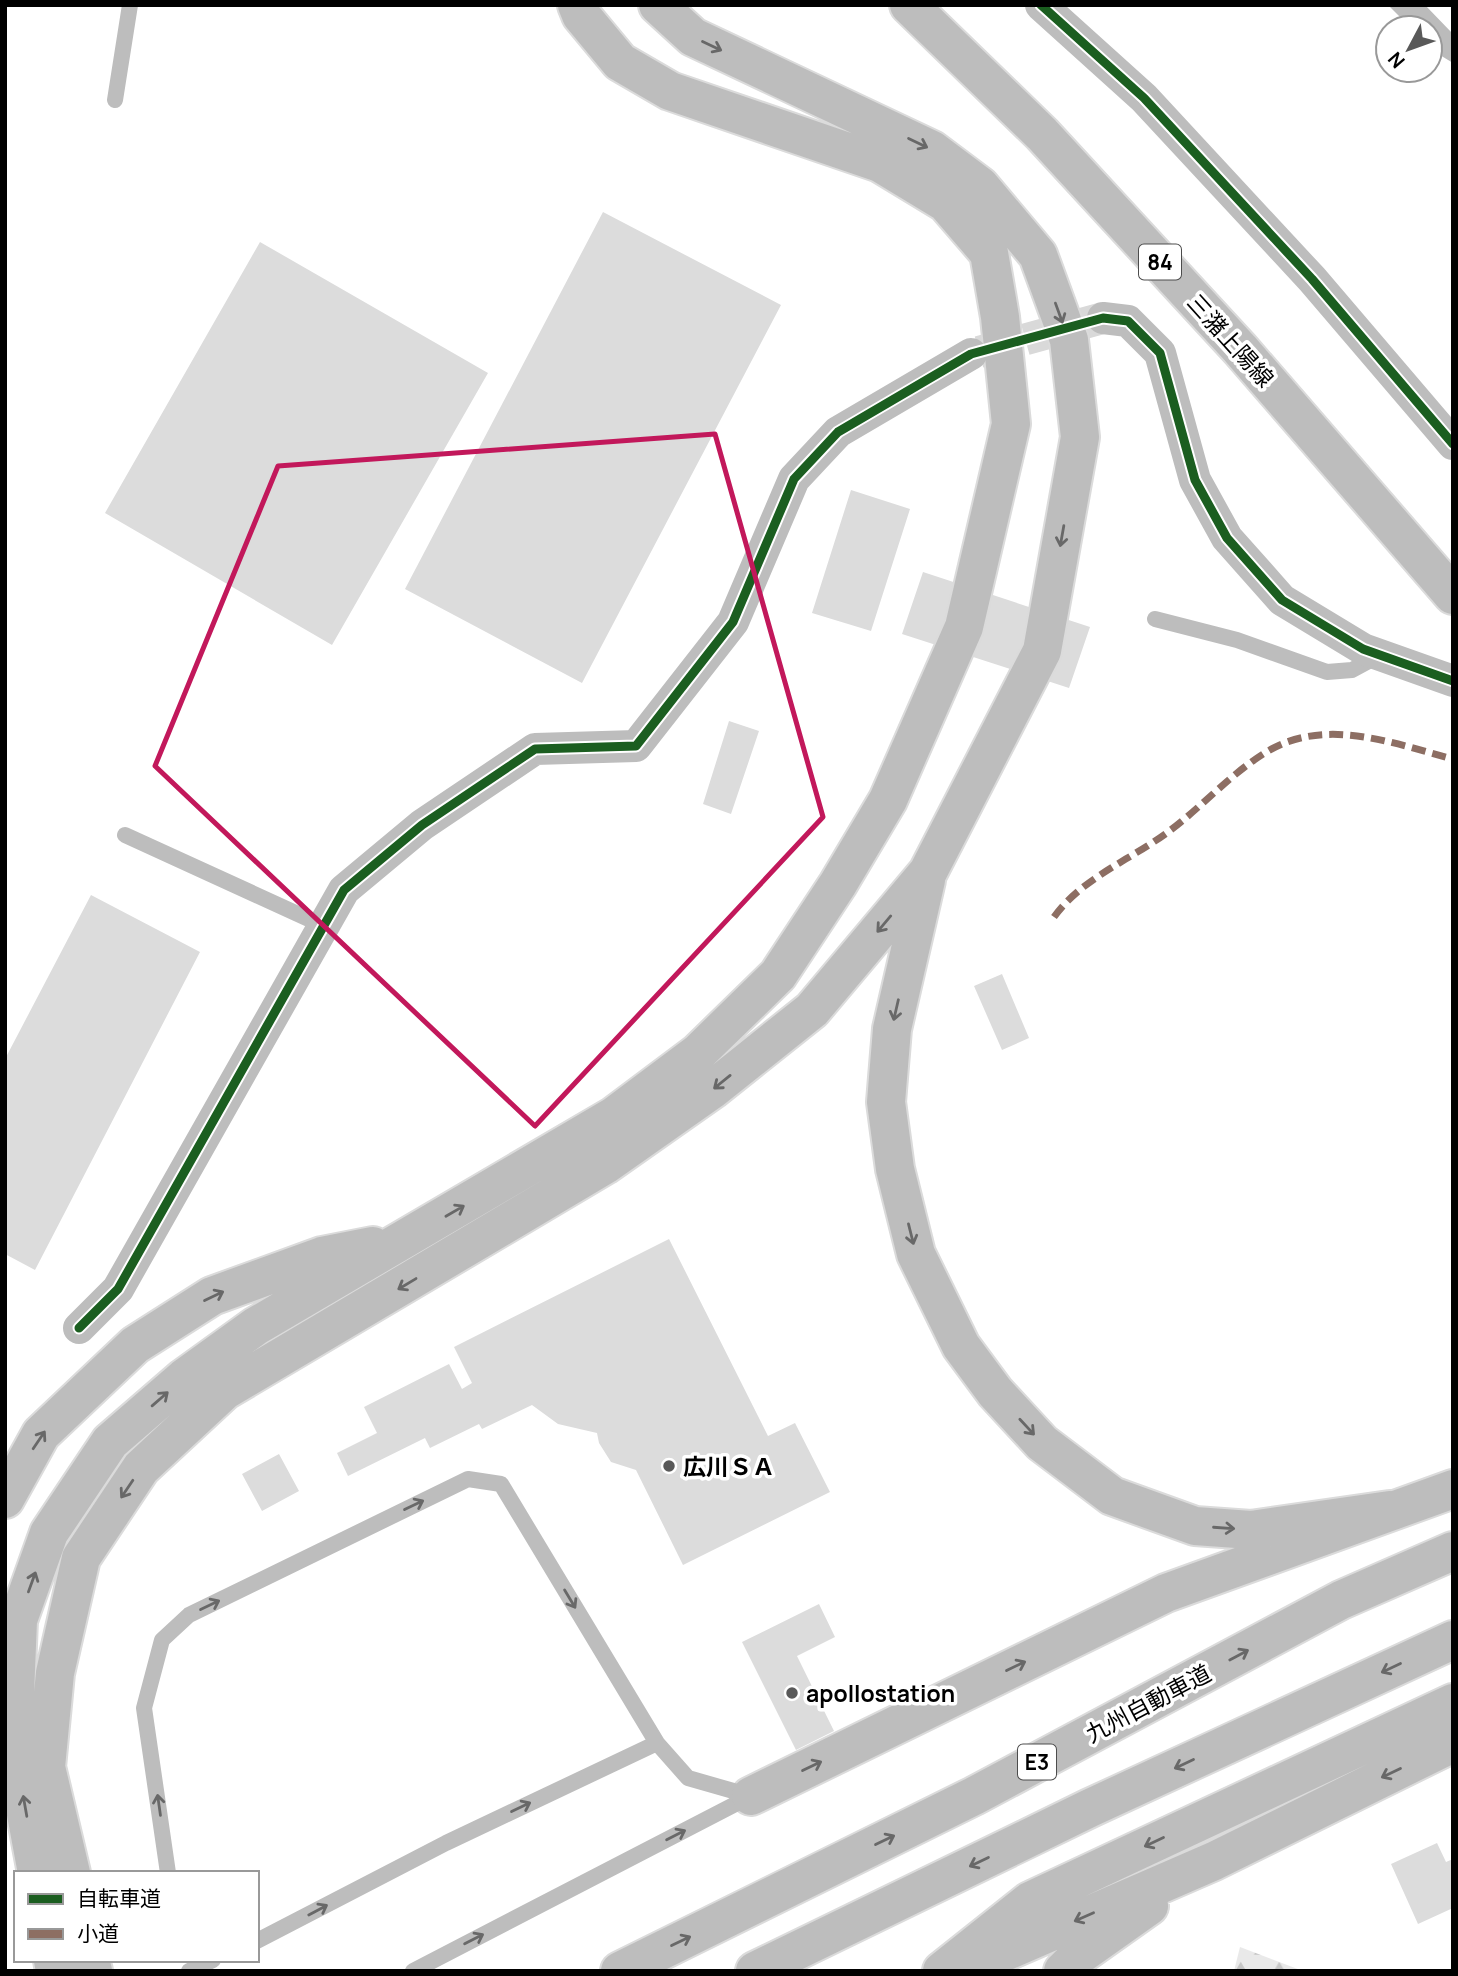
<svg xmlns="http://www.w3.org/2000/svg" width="1458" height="1976" font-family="Manrope,'Noto Sans JP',sans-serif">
<defs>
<pattern id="forest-firs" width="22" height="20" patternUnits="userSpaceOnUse" patternTransform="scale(1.75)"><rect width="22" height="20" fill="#e9e9e9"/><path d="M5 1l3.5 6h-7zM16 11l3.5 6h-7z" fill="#c6c6c6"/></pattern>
</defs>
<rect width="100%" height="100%" fill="#fff"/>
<path fill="url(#forest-firs)" d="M1240,1947L1303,1971H1234Z"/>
<path fill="#bbb" d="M1388,5H1425L1453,34V63L1430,49V28H1411Z"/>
<path fill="#dcdcdc" d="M603,212L781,305L582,683L405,589Z
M260,242L488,373L332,645L105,513Z
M851,490L910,509L871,631L812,613Z
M923,572L1090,627L1069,688L902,634Z
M729,721L759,731L731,814L703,804Z
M91,895L200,952L35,1270L5,1254V1059Z
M1002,974L1029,1038L1002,1050L974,986Z
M669,1239L768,1436L795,1423L830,1492L683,1565L636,1470L611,1462L599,1443L597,1433L558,1424L532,1405L482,1429L479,1424L430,1448L425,1438L348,1476L337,1453L377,1433L364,1407L449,1364L462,1389L472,1383L454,1347Z
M279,1454L299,1491L262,1511L242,1474Z
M819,1604L835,1637L797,1656L834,1731L796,1750L742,1642Z
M1437,1843L1446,1862L1453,1859V1908L1418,1924L1391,1864Z"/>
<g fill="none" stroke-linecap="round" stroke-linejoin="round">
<path stroke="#d9d9d9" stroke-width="32" stroke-dasharray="32 16" stroke-linecap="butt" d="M979,352L1103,318"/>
<g stroke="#dbdbdb" stroke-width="42">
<path id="primary" d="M909,5L1042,134L1240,349L1453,595"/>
</g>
<g stroke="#dbdbdb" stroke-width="42">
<path id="motorway" d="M926,880L892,1029L886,1102L895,1169L916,1254L961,1346L995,1392L1042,1443L1112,1496L1195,1526L1251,1530L1390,1510
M5,1499L41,1434L135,1345L212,1296L322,1256L373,1246
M751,1796L1166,1593L1453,1489
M37,1873L13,1744L18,1620L49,1533L110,1442L184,1378L256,1326L614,1116L698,1053L778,975L838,884L888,800L964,627L1011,424L1000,317L989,253L946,203L880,163L670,91L620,62L581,15L577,5
M71,1873L46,1767L55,1673L81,1558L141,1468L224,1391L605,1165L713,1089L812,1010L928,872L1042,651L1080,437L1069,340L1038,255L980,186L932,150L693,37L658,5
M53,1960L55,1971
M90,1960L93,1971
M963,1970L1214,1861L1453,1743
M620,1971L974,1796L1341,1600L1453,1551
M755,1971L1090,1808L1453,1640
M942,1971L1030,1901L1453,1703
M1063,1971L1077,1957L1149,1906"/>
</g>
<path stroke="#bdbdbd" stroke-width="16" d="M115,100L130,5
M1155,619L1237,640L1327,672L1352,670L1378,656
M125,835L324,926
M168,1873L144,1708L162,1640L189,1615L468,1479L501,1484L657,1743L688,1778L751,1796
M257,1941L446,1843L657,1743
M189,1971L213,1960
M413,1971L751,1796"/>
<path stroke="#bdbdbd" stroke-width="32" d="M1041,5L1144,98L1312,279L1453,444
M1103,318L1128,321L1160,353L1195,480L1227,538L1282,600L1363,649L1453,681
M79,1328L118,1289L344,890L422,825L535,749L636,746L733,622L794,479L838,432L971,354"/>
<use href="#primary" stroke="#bdbdbd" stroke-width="38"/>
<use href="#motorway" stroke="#bdbdbd" stroke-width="38"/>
<path stroke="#8d6e63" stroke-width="7" stroke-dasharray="14 7" stroke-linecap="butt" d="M1054,917C1082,878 1130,860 1168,832C1202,807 1231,773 1268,751C1326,717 1392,743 1453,759"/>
<g stroke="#fff" stroke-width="13">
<path id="cycleway" d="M1041,5L1144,98L1312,279L1453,444
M79,1328L118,1289L344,890L422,825L535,749L636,746L733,622L794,479L838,432L971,354L1103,318L1128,321L1160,353L1195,480L1227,538L1282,600L1363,649L1453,681"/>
</g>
<use href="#cycleway" stroke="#1b5e20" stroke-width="9"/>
</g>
<defs><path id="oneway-shaft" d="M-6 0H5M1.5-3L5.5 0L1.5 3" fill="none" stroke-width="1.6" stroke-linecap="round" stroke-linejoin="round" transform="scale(1.75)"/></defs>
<g stroke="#686868">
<use href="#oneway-shaft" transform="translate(712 46) rotate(25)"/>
<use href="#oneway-shaft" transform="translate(918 143) rotate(26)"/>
<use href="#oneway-shaft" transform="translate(1059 313) rotate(70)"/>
<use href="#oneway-shaft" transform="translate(1062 536) rotate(100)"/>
<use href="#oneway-shaft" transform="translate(884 924) rotate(130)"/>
<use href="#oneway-shaft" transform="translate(896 1010) rotate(103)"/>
<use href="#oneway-shaft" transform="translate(722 1082) rotate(141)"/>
<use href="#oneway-shaft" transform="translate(455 1211) rotate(-30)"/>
<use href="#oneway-shaft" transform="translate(911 1234) rotate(76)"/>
<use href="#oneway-shaft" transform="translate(407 1284) rotate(149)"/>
<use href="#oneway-shaft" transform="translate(214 1296) rotate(-26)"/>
<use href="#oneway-shaft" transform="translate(160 1399) rotate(-41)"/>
<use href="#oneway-shaft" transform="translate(1027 1427) rotate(47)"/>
<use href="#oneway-shaft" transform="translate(39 1440) rotate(-56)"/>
<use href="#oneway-shaft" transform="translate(127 1489) rotate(124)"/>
<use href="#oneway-shaft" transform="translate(414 1505) rotate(-26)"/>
<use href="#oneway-shaft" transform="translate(1224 1528) rotate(4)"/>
<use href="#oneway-shaft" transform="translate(32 1582) rotate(-70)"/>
<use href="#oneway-shaft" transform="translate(570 1599) rotate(59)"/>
<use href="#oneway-shaft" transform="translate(210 1605) rotate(-26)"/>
<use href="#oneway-shaft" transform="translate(1239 1655) rotate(-28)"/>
<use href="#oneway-shaft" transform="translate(1016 1666) rotate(-26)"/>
<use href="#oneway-shaft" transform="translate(1391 1668) rotate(155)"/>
<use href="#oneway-shaft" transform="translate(1184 1764) rotate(155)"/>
<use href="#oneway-shaft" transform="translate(812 1766) rotate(-26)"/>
<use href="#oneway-shaft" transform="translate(1391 1773) rotate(154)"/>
<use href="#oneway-shaft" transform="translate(159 1805) rotate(-98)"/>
<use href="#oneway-shaft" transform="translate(25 1806) rotate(-100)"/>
<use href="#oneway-shaft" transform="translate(521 1807) rotate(-26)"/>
<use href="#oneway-shaft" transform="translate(676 1835) rotate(-27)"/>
<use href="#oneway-shaft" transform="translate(885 1840) rotate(-26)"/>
<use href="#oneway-shaft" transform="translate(1154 1842) rotate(155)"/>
<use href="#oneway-shaft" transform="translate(979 1862) rotate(154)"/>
<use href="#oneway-shaft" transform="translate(318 1910) rotate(-28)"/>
<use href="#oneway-shaft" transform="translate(1084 1917) rotate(156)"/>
<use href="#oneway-shaft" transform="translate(474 1939) rotate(-27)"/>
<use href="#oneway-shaft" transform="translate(681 1941) rotate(-26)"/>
</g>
<path fill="none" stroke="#c2185b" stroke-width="5" stroke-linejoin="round" d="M715,434L823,817L535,1126L155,766L278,466Z"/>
<g fill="#595959" stroke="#fff" stroke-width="2.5">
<circle cx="669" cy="1466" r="7"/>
<circle cx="792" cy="1693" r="7"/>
</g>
<g text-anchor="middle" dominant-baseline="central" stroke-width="7" stroke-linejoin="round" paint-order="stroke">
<g fill="#fff" stroke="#4c4c4c" stroke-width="2">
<rect x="1139" y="244.5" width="42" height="35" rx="5"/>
<rect x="1018" y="1744.5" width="38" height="35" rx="5"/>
</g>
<g font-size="21" font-weight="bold" fill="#000">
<text x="1160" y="262">84</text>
<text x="1037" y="1762">E3</text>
</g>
<g font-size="23" fill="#000" stroke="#fff">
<text transform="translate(1231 340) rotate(48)">三潴上陽線</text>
<text transform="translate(1148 1703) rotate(-28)">九州自動車道</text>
</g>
<g font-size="23" font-weight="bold" fill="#000" stroke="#fff" text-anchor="start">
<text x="683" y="1466">広川ＳＡ</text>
<text x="806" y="1693">apollostation</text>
</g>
</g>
<rect width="1458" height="1976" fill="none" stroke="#000000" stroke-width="14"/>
<rect x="14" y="1871" width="245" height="91" fill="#ffffff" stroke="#999999" stroke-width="2"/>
<rect x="28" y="1894" width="35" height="10" fill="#1b5e20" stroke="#999999" stroke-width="2"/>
<text x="77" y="1906" font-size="21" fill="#000000">自転車道</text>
<rect x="28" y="1929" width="35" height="10" fill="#8d6e63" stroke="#999999" stroke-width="2"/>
<text x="77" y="1941" font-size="21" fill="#000000">小道</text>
<g transform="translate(1409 49) rotate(229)"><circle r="33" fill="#ffffff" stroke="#999999" stroke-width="2"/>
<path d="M0-5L12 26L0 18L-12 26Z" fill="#595959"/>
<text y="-10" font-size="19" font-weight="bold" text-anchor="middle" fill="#000000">N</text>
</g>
</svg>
